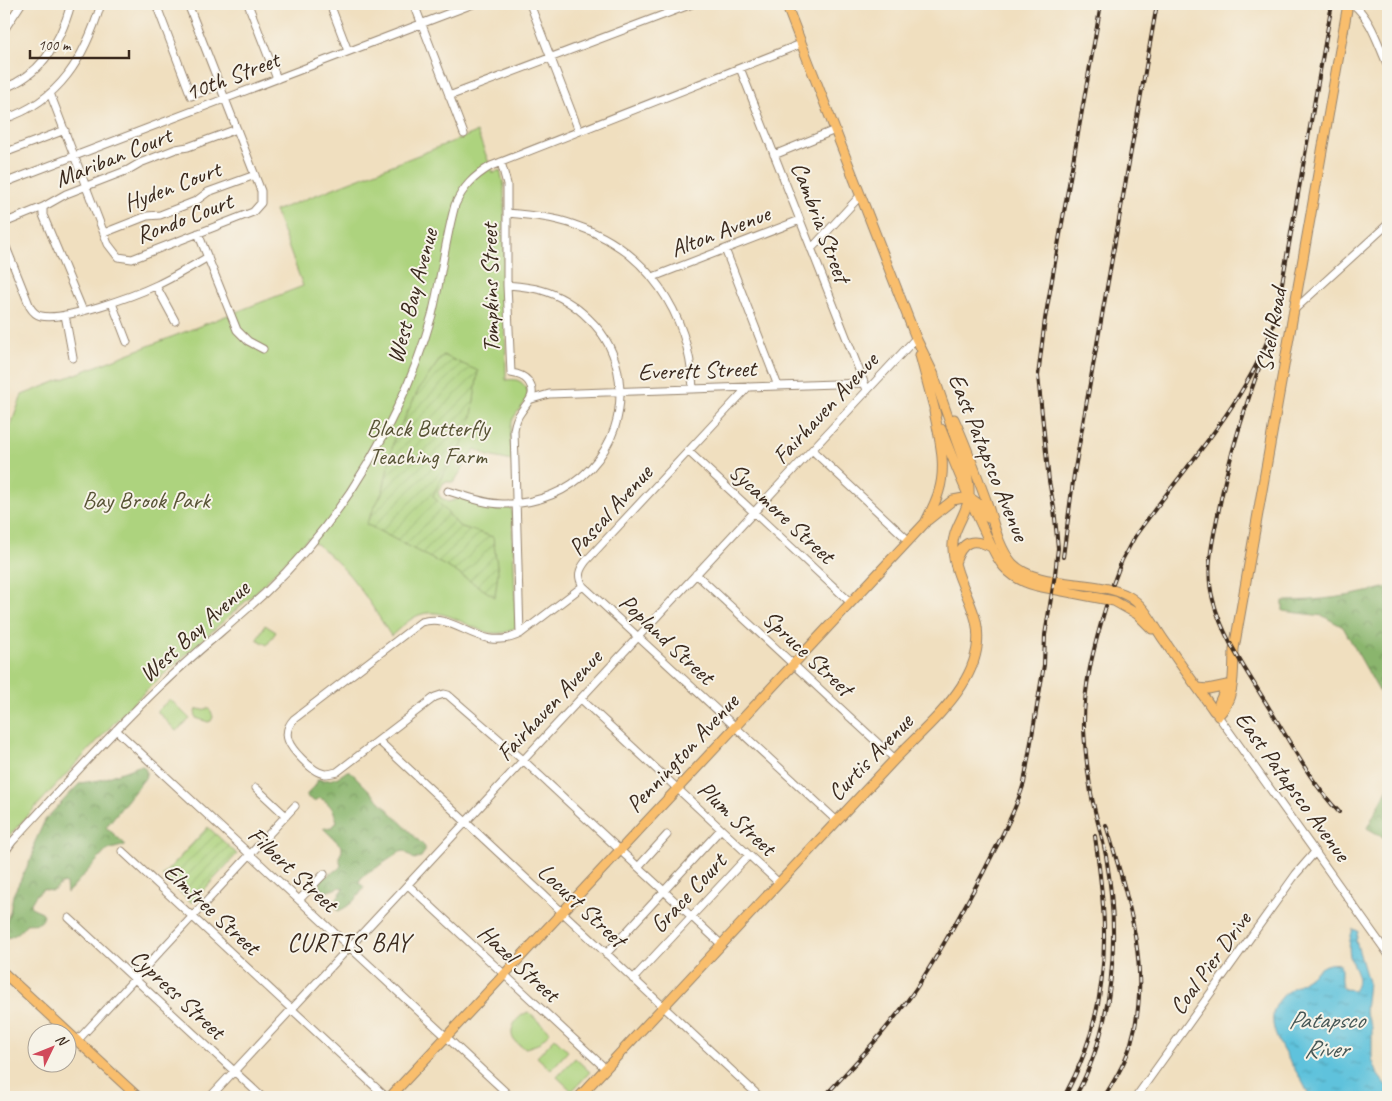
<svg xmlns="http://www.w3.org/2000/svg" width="1392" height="1101" font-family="Caveat,sans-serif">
<defs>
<pattern id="forest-crowns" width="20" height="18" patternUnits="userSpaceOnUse" patternTransform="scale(1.25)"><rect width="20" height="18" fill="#8ab56d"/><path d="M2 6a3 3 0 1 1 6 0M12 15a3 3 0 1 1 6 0" fill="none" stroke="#729359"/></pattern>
<pattern id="garden-furrows" width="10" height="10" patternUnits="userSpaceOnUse" patternTransform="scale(1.25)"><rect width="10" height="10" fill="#add37e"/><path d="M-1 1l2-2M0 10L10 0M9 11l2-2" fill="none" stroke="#96b56c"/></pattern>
<pattern id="water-ripples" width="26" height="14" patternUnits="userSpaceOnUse" patternTransform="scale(1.25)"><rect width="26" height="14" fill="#5ec2dc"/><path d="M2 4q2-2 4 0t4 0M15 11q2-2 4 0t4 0" fill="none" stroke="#4f9eb2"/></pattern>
</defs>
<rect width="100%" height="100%" fill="#f7f3e8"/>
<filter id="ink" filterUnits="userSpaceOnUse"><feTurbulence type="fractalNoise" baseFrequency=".02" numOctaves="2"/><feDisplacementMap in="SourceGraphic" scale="10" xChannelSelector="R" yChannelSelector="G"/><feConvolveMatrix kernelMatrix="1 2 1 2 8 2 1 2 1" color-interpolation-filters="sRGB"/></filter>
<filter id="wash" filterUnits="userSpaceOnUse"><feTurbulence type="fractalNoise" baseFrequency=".0096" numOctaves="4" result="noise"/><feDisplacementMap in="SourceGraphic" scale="20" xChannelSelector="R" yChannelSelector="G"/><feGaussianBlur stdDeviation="1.12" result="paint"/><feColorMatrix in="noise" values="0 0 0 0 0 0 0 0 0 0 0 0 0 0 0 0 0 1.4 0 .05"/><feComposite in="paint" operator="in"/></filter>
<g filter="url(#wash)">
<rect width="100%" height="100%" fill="#f0dfbf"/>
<path fill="url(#forest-crowns)" stroke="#627046" d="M1388,587V707L1343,627L1323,616L1283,611V601C1319,601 1354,596 1388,587Z
M139,766H143C147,770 147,773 145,778L106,827L126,845L107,850L67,893L66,884L63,883C54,888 56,894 43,889L36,895L30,905L31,907L42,912L44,915C42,926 35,923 26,924C22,931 13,938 5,938L4,928L10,912L13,895L33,855L34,844L45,820L80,783L100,780Z
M347,771H350L425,847V851L421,857L414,859L404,851L400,852L361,878L359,882L364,887C358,898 349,907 338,911L334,905L339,895L344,888L341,887L325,892L319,886L320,880L337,870L341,866L339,857L342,851V847L323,828L332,827L337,822C335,811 330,803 320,798L314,801L307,797V794L315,786L318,779C330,782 338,778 347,771Z
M1388,788V840L1367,828Z"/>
<path fill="#add37e" stroke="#747e4e" d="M477,132L493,173L500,170L504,186L506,380C513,379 519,379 524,385C536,400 516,408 512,422C509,433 512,449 512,461L488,456L475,449L454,482H444L438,492L440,497L448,502L461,498L512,509L516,627C484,650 453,602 419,615C409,619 399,629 391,636C374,609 358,582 335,560C327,552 317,545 308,538L255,593L152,685L128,708L4,841V444L22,395L303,286L275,211Z
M265,625L276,632L267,645L257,639Z
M170,699L190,719L176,731L157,711Z
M208,708L211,711L213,717L211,721L208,722L196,718L195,711L198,709L204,710Z
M528,1012L550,1032L538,1044L526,1048C504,1042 510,1019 528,1012Z
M555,1038L568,1051L551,1070L537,1057Z
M575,1058L590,1072L572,1091L557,1077Z"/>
<path fill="url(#garden-furrows)" stroke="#747e4e" d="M443,355L478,371L472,416L458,455L443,474L433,496L459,526L493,537L498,572L495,597L453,570L366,524L383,491L394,439L419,389Z
M208,827L237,854L192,903L162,876Z"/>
<path fill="url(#water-ripples)" stroke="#4c767d" d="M1353,929L1358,931L1356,941L1368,982L1365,1012L1372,1027V1059L1378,1075L1388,1088V1097H1309C1301,1068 1253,1028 1282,997C1288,989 1296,987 1304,981C1317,973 1321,961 1340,964C1343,973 1338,981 1344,989L1354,990C1363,978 1353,969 1350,956C1348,947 1350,938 1353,929Z"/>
</g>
<g filter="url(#ink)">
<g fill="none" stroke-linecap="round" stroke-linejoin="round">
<g stroke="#96846e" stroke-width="9">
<path id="minor" d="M156,4L191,96L220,85
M248,4L277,79
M330,4L348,51
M414,4L464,134
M530,4L579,131
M1353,4C1372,20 1378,45 1388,66
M4,30L21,4
M740,68L867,390
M4,88C41,75 61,41 71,4
M50,93L108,244L118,257L132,259L253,212L261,203V191L188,4
M449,96L692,4
M4,106L8,118
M4,119C60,101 85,57 101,4
M4,153L65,130
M774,155L835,130
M501,162L507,184V285L511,373C518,374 524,376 528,381C538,395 528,401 521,412C517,417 515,424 514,430L520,634
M4,183L473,4
M43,207V215L83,311
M507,213C530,215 553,217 575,225C647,249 689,313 693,388
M4,223L43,207L66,194L128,170L140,163L176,149L188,147L237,129
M104,233L147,216L160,215L196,201L208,192L255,175
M198,233L237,330L248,341L263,349
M4,242L30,307C33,312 36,315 41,316C65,321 134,296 157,285C174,277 191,267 208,257
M725,249L778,386
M811,249L860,196
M653,277L800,220
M156,286L175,321
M112,303L127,342
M1295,309L1388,224
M65,315L73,358
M748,387L586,561C579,570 577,576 583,586L837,821
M532,399L549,394L864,383
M812,450L908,540
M688,451L850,602
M448,491C466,496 484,504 503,504C573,505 628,449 619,379C616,356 606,335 589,319C576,306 559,295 541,290C530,287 518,286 507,285
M696,574L895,759
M583,586L520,634C478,654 457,611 421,622L294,719C280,734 290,747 302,759C308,765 316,773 325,774C329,774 333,773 337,772L435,697L444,694L448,695L523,760L722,945
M581,699L779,883
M1216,713L1388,954
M116,730L511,1097
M379,741L760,1097
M256,788L286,816
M122,851L386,1097
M4,853L12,842C59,791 105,739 155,691C190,657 229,626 265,593C320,541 365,477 397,408C411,379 423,347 432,315C441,279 445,241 455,205C463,187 474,176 491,166L801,44
M638,867L667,835
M408,885L606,1069
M299,900L324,874
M69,918L262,1097
M606,954L721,829
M633,979L749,855
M77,1041L295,806
M210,1097L916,338
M1136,1097L1296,874L1315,852"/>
</g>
<g stroke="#96846e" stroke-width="11">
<path id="major" d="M786,4L916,338L934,375
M920,355L936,415
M954,419C966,445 976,473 986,500C993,520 998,547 1012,563C1038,590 1095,578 1128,596C1146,606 1154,627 1166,643C1181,666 1198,688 1214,711
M941,429C954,462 967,494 982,526C989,540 994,556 1004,567C1013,577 1024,583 1037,586L1114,601L1137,614L1152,629
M928,520L953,500L969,497L980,505L988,518
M955,563C962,540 973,537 993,548
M1198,688L1208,689L1227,685
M1218,715L1219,703L1226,687
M1218,716C1236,698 1233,672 1234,649L1348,4
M4,973L138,1097
M390,1097L925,523C930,513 936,502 939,491C947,465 939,437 934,411
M579,1097L895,759C929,723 989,678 976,621C970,597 954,574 953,549C951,529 968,514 969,495C970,476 962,457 956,440C948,417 940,394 932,371"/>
</g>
<use href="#minor" stroke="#fff" stroke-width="7"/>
<use href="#major" stroke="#f9be6d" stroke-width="9"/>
<g stroke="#3b2a1e" stroke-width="4">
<path id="rail" d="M1259,368C1242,416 1227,464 1218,514C1212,543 1205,571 1213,600C1223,639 1249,674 1269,708C1291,743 1310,782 1339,812
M1063,557L1074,474L1157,4
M1113,584L1122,560L1135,536C1180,473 1240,410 1269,337C1274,325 1276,312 1279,300L1332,4
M824,1097C859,1059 895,1022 923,978C945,944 964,908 983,873C998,843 1014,815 1024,783L1044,665L1045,635L1055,574L1058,548L1054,508L1049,481L1038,376L1045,319L1101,4
M1064,1097C1092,1047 1105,989 1104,931C1104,899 1099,867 1095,836
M1075,1097C1115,1025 1120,936 1106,856C1102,835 1095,815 1091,793C1088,773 1085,750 1084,729C1083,687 1094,646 1106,606
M1104,1097C1115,1080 1126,1062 1131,1043C1153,970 1127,895 1106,825"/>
</g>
<use href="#rail" stroke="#f7f3e8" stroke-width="2" stroke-dasharray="5.5" stroke-linecap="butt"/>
</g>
</g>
<g text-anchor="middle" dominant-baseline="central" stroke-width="4" stroke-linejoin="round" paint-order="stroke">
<g font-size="24" fill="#3b2a1e" stroke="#f7f3e8">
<text transform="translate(232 76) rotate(-21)">10th Street</text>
<text transform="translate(113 157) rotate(-22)">Mariban Court</text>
<text transform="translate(172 186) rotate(-21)">Hyden Court</text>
<text transform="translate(184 218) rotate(-21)">Rondo Court</text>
<text transform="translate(821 222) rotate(69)">Cambria Street</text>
<text transform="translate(720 231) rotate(-21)">Alton Avenue</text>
<text transform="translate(490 288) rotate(-91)">Tompkins Street</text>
<text transform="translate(412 296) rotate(-75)">West Bay Avenue</text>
<text transform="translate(1271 330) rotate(-80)">Shell Road</text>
<text transform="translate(697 370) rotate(-2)">Everett Street</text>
<text transform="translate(825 408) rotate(-47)">Fairhaven Avenue</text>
<text transform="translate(989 457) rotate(68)">East Patapsco Avenue</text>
<text transform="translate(610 510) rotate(-48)">Pascal Avenue</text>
<text transform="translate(782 513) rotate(43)">Sycamore Street</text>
<text transform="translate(194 631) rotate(-42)">West Bay Avenue</text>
<text transform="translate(667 639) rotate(43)">Popland Street</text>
<text transform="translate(808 653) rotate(43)">Spruce Street</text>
<text transform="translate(549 705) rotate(-47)">Fairhaven Avenue</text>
<text transform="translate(682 753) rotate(-47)">Pennington Avenue</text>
<text transform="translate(870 757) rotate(-46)">Curtis Avenue</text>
<text transform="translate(1293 786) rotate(54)">East Patapsco Avenue</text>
<text transform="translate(737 818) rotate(43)">Plum Street</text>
<text transform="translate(293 869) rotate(43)">Filbert Street</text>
<text transform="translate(688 893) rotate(-47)">Grace Court</text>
<text transform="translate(582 905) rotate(43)">Locust Street</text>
<text transform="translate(212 909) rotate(43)">Elmtree Street</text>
<text transform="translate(519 963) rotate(43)">Hazel Street</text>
<text transform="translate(1210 963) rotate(-54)">Coal Pier Drive</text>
<text transform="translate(178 994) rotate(43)">Cypress Street</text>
</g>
<g font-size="24" fill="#585436" stroke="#f7f3e8">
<text x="428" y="428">Black Butterfly<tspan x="428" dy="28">Teaching Farm</tspan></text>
<text x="146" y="500">Bay Brook Park</text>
</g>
<g font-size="25" letter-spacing="1" fill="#3b2a1e" stroke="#f7f3e8">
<text x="349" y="943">CURTIS BAY</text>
</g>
<g font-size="25" font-style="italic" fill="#465857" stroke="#f7f3e8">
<text x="1326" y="1020">Patapsco<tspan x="1326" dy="29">River</tspan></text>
</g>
</g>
<rect width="1392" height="1101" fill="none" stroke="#f7f3e8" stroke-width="20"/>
<g transform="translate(52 1048) rotate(47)"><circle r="24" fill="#f7f3e8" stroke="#aca397"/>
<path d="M0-4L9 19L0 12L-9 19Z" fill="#d1495b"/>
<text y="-8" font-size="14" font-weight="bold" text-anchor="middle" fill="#3b2a1e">N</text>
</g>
<path d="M30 50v8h99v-8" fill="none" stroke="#3b2a1e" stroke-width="2.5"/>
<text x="38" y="50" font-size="15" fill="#3b2a1e" stroke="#f7f3e8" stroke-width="4" paint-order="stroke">100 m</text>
</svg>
